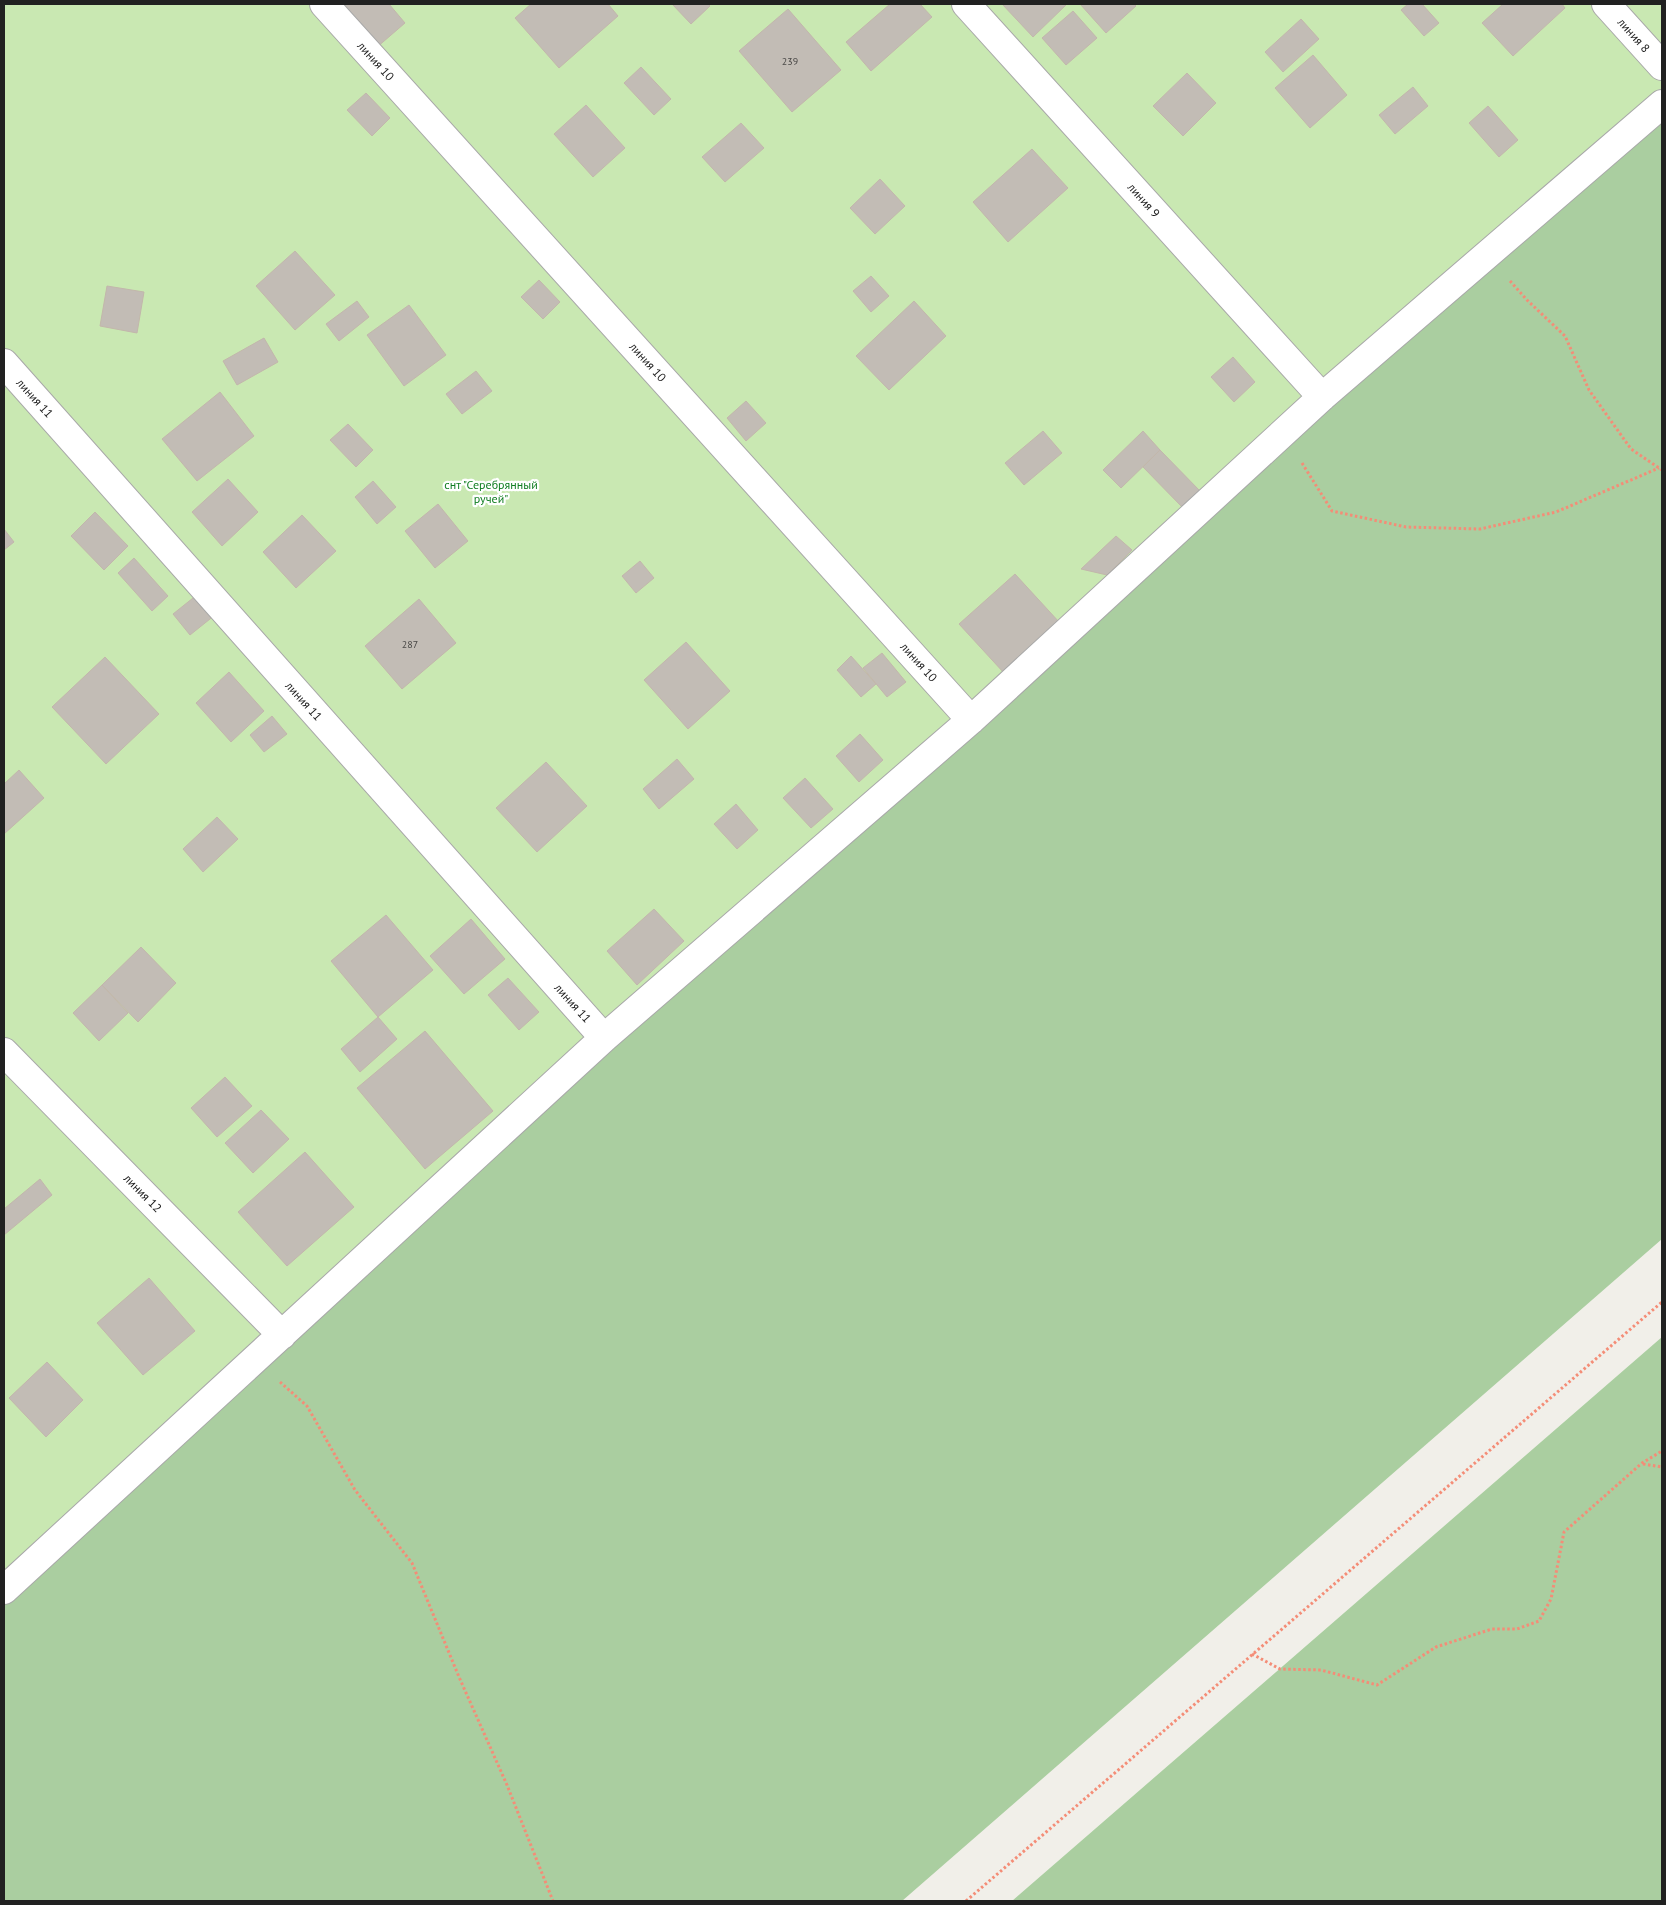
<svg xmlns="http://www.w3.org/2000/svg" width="1666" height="1905" font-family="'PT Sans',sans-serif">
<rect width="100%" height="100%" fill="#f1efe9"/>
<path fill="#c9e8b2" d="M4,4H1662V104L4,1590Z"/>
<path fill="#aacea0" d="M1662,104V1239L902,1901H4V1590Z
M1662,1337V1901H1012Z"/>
<path fill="#c2bcb5" stroke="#c2b7ab" d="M339,4H389L405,23L376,48Z
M531,4H608L618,16L559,68L515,18Z
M672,4H708L710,6L691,24Z
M890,4H920L932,17L871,71L846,42Z
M1002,4H1067L1033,37Z
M1080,4H1134L1136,6L1106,33Z
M1408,4H1422L1439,23L1424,36L1401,10Z
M1503,4H1562L1565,8L1513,56L1482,23Z
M788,9L841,70L792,112L739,51Z
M1073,11L1097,38L1066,65L1042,38Z
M1301,19L1319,39L1283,72L1265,52Z
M1313,55L1347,95L1310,128L1275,88Z
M641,67L671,99L654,115L624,83Z
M1187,73L1216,103L1183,136L1153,106Z
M1413,87L1428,106L1395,134L1379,115Z
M366,93L390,118L372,136L347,110Z
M586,105L625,148L593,177L554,134Z
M1488,106L1518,140L1499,157L1469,123Z
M741,123L764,148L725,182L702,157Z
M1032,149L1068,188L1008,242L973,202Z
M880,179L905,206L875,234L850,208Z
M295,251L335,295L295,330L256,286Z
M871,276L889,296L871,312L853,291Z
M539,280L560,302L543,319L521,297Z
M107,286L144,292L137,333L100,326Z
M357,301L369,317L339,341L326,324Z
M914,301L946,336L889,390L856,356Z
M409,305L446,355L404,386L367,335Z
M264,338L278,362L237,385L223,361Z
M1233,357L1255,382L1234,402L1211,377Z
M476,371L492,391L462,414L446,394Z
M220,392L254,436L197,481L162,439Z
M746,401L766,423L746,441L727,418Z
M348,424L373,450L356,467L330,440Z
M1043,431L1062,453L1024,485L1005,463Z
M1143,431L1160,450L1121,488L1103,470Z
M1160,450L1200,491L1183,508L1143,467Z
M228,479L258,512L222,546L192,512Z
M373,481L396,507L377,524L355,497Z
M438,504L468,541L435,568L405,531Z
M95,512L128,546L104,570L71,536Z
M302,515L336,551L296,588L263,552Z
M4,529L14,542L4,550Z
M1116,536L1132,550L1107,575L1081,569Z
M134,558L168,596L152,611L118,573Z
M640,561L654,578L636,593L622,576Z
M1015,574L1060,623L1004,673L959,624Z
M198,594L215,615L190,635L173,614Z
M419,599L456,643L402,689L365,646Z
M686,642L730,691L688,729L644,680Z
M882,653L906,682L887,697L863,668Z
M851,656L876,684L861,697L837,670Z
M105,657L159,714L106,764L52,707Z
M229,672L264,711L231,742L196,703Z
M272,716L287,734L264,752L250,735Z
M860,734L883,760L859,782L836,756Z
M677,759L694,779L659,809L643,789Z
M546,762L587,806L537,852L496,808Z
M19,770L44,798L4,834V784Z
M805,778L833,809L811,828L783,798Z
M736,804L758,830L737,849L714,824Z
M217,817L238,839L203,872L183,849Z
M654,909L684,941L637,985L607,951Z
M386,915L433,970L378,1017L331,961Z
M471,919L505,959L464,994L430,956Z
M141,947L176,983L138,1022L102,985Z
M508,978L539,1012L519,1030L488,995Z
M102,985L128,1013L99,1041L73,1013Z
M378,1017L397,1039L360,1072L341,1049Z
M425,1031L493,1111L425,1169L357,1088Z
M225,1077L252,1106L217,1137L191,1108Z
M261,1110L289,1139L253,1173L225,1143Z
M305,1152L354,1207L287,1266L238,1212Z
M40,1179L52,1195L4,1235V1209Z
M149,1278L195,1331L143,1375L97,1323Z
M47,1362L83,1400L46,1437L9,1398Z"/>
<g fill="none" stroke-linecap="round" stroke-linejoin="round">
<g stroke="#a8a8a8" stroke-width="30">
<path id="minor" d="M324,4L971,720
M966,4L1322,397
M1606,4L1662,66
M4,363L604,1038
M4,1052L282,1335
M4,1590L604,1038L971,720L1322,397L1662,104"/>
</g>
<path stroke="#f48d77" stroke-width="3" stroke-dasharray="2.5 2.5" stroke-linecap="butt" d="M1510,281L1527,300L1565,336L1589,390L1631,449L1662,470
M1302,463L1332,511L1406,527L1480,529L1556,512L1659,468
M280,1382L307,1406L355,1490L412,1563L459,1677L507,1785L553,1901
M1643,1464L1662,1467
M1252,1654L1280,1669L1321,1670L1377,1685L1436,1647L1492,1629H1517L1539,1621L1551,1599L1564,1532L1642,1463L1662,1451
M966,1901L1662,1302"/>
<use href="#minor" stroke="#fff" stroke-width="28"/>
</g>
<g text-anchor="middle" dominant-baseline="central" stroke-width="4.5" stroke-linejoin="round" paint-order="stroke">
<g font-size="10" fill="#494846">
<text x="790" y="61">239</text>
<text x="410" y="644">287</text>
</g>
<g font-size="12" fill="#212121" stroke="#fff">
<text transform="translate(1634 35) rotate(48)">линия 8</text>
<text transform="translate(376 61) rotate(48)">линия 10</text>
<text transform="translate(1144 200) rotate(48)">линия 9</text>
<text transform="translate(648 362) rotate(48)">линия 10</text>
<text transform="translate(35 398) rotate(48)">линия 11</text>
<text transform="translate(919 662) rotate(48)">линия 10</text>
<text transform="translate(304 701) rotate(48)">линия 11</text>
<text transform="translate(573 1003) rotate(48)">линия 11</text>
<text transform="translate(143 1193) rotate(45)">линия 12</text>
</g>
<g font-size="12" fill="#117e22" stroke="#fff">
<text x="491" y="484">снт "Серебрянный<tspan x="491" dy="14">ручей"</tspan></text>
</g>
</g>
<rect width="1666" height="1905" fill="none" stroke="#212121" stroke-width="10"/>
</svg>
